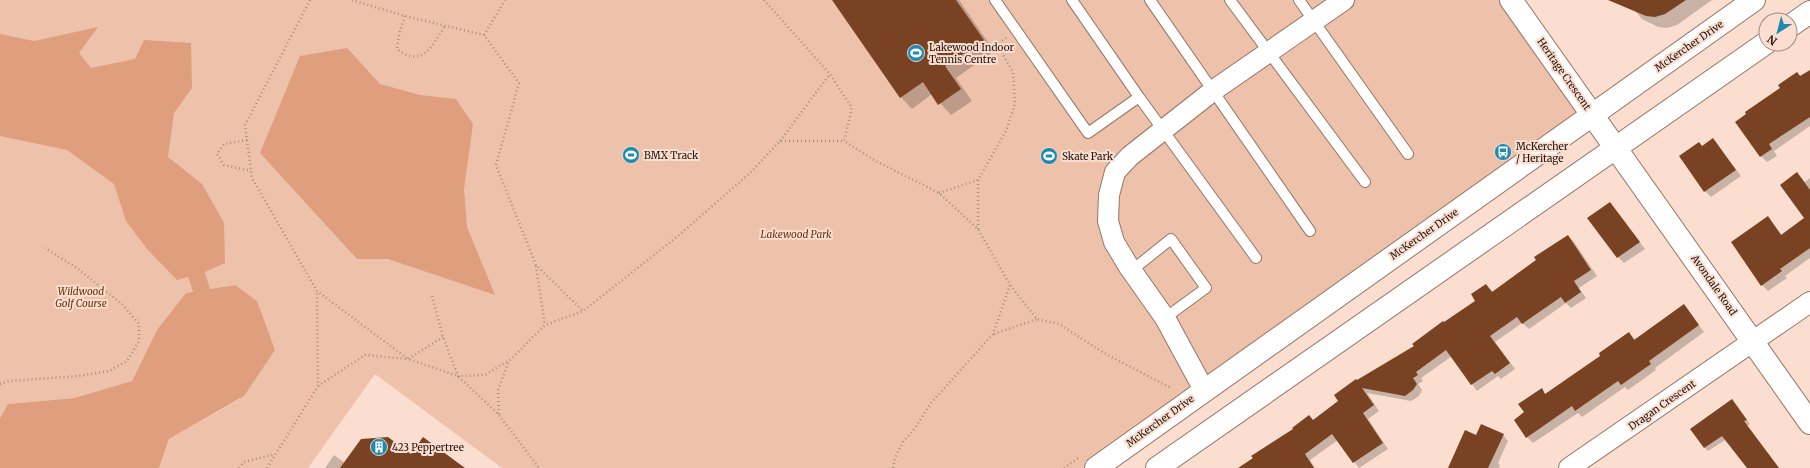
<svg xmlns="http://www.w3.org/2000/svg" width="1810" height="468" font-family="Merriweather,serif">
<rect width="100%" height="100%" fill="#fbdecf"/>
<path fill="#eec1aa" d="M0,0H1511L1592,115L1097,468H502L375,374L308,468H159L169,439L240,399L235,285L210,289L205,272L217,266L184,278L188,277L193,292L157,330L132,381L74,398L8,404L0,418Z"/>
<path fill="#df9f7e" d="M98,27L79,53L91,68L135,59L144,40L191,43L192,88L174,113L168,157L202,184L224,223L225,263L205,272L210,289L235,285L257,301L275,350L244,396L169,439L159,468H0V418L8,404L74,398L132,381L157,330L186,293L193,292L188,277L177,280L147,249L126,221L114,184L67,150L0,136V34L34,41Z
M347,48L380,84L420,95L456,99L473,124L464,189L467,227L495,295L388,259H357L260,153L300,56Z"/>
<path fill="#0003" d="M833,0H959L994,51L956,78L972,101L951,115L932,94L912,109L901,97Z
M1626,0H1712L1677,25L1667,28L1658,27L1642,19Z
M1810,71V126L1774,151L1777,156L1767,162L1761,156L1781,88L1797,73L1801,77Z
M1713,139L1741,176L1711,197L1705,191L1702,147Z
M1797,174L1805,182L1810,178V258L1785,276L1787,278L1768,291L1762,285L1768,218L1782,235L1806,219Z
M1610,204L1645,249L1624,263L1618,257Z
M1568,236L1574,242L1597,276L1579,288L1586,298L1571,308L1566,303L1529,329L1522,323L1495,342L1515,369L1501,379L1498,376L1477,391L1452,356L1421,378L1423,381L1418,384L1422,390L1419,396L1411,401L1367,393L1379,411L1368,419L1388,449L1359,468L1338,440L1310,460L1315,468H1240L1313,421L1340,401L1358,381L1415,346L1477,301L1486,285L1493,292Z
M1684,305L1704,332L1655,368L1656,370L1628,390L1625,387L1582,417L1578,413L1533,443L1527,437L1526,413L1541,390L1546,395L1602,356L1629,333L1636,340Z
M1736,405L1750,424L1747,426L1779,468H1748L1727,439L1708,451L1704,447Z
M1503,435L1508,441L1498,463L1500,465L1499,468H1449L1477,436Z
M334,455L345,463L412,455L464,468H325Z"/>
<path fill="#794222" d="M832,0H956L984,40L945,66L961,89L938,105L923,82L900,98Z
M1608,0H1686L1665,14L1655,17L1646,16Z
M1810,70V117L1769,144L1772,149L1760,157L1735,122L1746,114L1745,112L1780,88L1778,85L1797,72L1800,76Z
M1713,138L1736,170L1704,192L1679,156L1699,142L1702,146Z
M1797,172L1810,190V248L1780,269L1782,271L1761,286L1731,242L1768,216L1781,235L1804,218L1780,185Z
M1610,202L1640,242L1617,258L1587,218Z
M1568,235L1591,270L1574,281L1581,292L1565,303L1561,297L1522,324L1517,317L1490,336L1510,363L1495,374L1492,371L1471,385L1446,350L1416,372L1418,375L1413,378L1417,384L1413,390L1405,396L1362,388L1374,405L1363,413L1383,443L1353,463L1332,434L1305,454L1314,468H1238L1253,458L1251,456L1293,429L1292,428L1309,415L1313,420L1338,401L1334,395L1356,379L1357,380L1414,346L1412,344L1443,321L1444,322L1475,301L1471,294L1486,284L1492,292L1536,260L1534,257Z
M1684,304L1699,325L1649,361L1651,364L1621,385L1618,381L1575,411L1572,406L1526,438L1514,420L1524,412L1518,404L1542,388L1545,394L1600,356L1599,353L1629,332L1634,340Z
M1732,399L1747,420L1744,421L1779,468H1747L1722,436L1704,448L1690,429Z
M1481,424L1504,434L1488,468H1448L1465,430L1476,435Z
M388,437L411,454L423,437L465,468H340L361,439Z"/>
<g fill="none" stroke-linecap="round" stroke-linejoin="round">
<g stroke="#977666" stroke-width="12">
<path id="lane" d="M995,0L1088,133L1139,97
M1072,0L1139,97L1256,258
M1150,0L1310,231
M1230,0L1365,182
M1299,0L1408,154
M1131,271L1171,239L1206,288L1165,318"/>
</g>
<g stroke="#977666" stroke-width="22">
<path id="street" d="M1204,390L1165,318L1129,267L1114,242L1108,221L1109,195L1115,172L1130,156L1214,90L1344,0
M1569,468L1810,302"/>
</g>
<g stroke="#977666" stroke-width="24">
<path id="secondary" d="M1511,0L1810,423
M1790,26L1810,12
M1096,468L1754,0
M1157,468L1766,43"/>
</g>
<path stroke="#a99286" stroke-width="2.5" stroke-dasharray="1 3" stroke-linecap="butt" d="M310,0L245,125L252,178L317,291L408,359L458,376L499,415L539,468
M352,0L405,16L484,35L519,83L496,165L536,265L583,311
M764,0L830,74L852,108L844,141L874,160L939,193L978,229L1010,285L1037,319L1059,324L1104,353L1171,388
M405,16L399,34L397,49C423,69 432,45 445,26
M484,35L505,0
M247,140L224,144L217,154L224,165L251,171
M780,141L830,74
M939,193L978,180
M978,229V180L1006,131L1015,104L1013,72L997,44L1006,38
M536,266L545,325
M432,296L443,337L458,376L485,375L508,361
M994,334L1037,319
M0,384L10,381L78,376L109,371L127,361L139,341V324L123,305L77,268L45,248
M318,386L365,355L408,359L443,337
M499,414L498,390L509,361L545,325L583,311L678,236L750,173L780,141H843
M239,468L244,462L275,454
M267,468L318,386L317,292
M893,468L895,458L903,442L915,428L931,403L993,334L1010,285
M1064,468L1078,458"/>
<use href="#lane" stroke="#fff" stroke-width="10"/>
<use href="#street" stroke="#fff" stroke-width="20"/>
<use href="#secondary" stroke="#fff" stroke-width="22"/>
</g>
<defs>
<g id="stadium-disc" transform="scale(0.9)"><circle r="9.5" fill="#1f8ab1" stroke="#fbdecf"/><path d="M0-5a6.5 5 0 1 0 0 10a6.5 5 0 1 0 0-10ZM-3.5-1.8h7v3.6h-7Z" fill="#fff"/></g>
<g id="bus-disc" transform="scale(0.9)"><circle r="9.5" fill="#1f8ab1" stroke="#fbdecf"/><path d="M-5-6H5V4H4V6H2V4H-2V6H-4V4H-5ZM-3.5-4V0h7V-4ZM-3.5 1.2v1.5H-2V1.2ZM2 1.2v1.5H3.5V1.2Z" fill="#fff"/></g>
<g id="building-disc" transform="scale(0.9)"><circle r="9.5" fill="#1f8ab1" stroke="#fbdecf"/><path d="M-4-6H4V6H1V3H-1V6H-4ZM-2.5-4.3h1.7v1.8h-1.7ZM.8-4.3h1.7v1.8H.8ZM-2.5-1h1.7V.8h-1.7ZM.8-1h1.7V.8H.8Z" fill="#fff"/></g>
</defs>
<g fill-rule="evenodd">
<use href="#stadium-disc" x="916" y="53"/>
<use href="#bus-disc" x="1503" y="152"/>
<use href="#stadium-disc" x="631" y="155"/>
<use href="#stadium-disc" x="1049" y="156"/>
<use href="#building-disc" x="379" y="447"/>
</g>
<g text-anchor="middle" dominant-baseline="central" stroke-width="4" stroke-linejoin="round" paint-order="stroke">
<g font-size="10" fill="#20140e" stroke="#fbdecf">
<text transform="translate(1689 46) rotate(-35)">McKercher Drive</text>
<text transform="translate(1564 74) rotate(55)">Heritage Crescent</text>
<text transform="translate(1424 234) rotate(-35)">McKercher Drive</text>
<text transform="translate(1714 285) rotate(55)">Avondale Road</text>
<text transform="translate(1662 405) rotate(-35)">Dragan Crescent</text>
<text transform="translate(1160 421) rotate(-36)">McKercher Drive</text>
</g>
<g font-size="10" fill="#20140e" stroke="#fbdecf" text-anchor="start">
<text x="929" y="47">Lakewood Indoor<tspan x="929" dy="12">Tennis Centre</tspan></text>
<text x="1516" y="146">McKercher<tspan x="1516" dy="12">/ Heritage</tspan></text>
<text x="644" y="155">BMX Track</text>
<text x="1062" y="156">Skate Park</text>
<text x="392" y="447">423 Peppertree</text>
</g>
<g font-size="10" font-style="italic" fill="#6a300a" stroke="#fbdecf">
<text x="796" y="234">Lakewood Park</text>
<text x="81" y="291">Wildwood<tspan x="81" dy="12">Golf Course</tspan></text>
</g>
</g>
<g transform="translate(1778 32) rotate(216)"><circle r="19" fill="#fbdecf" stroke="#a38d82"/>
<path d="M0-3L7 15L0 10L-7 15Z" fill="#1f8ab1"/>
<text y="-6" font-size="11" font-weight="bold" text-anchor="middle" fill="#20140e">N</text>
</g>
</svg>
